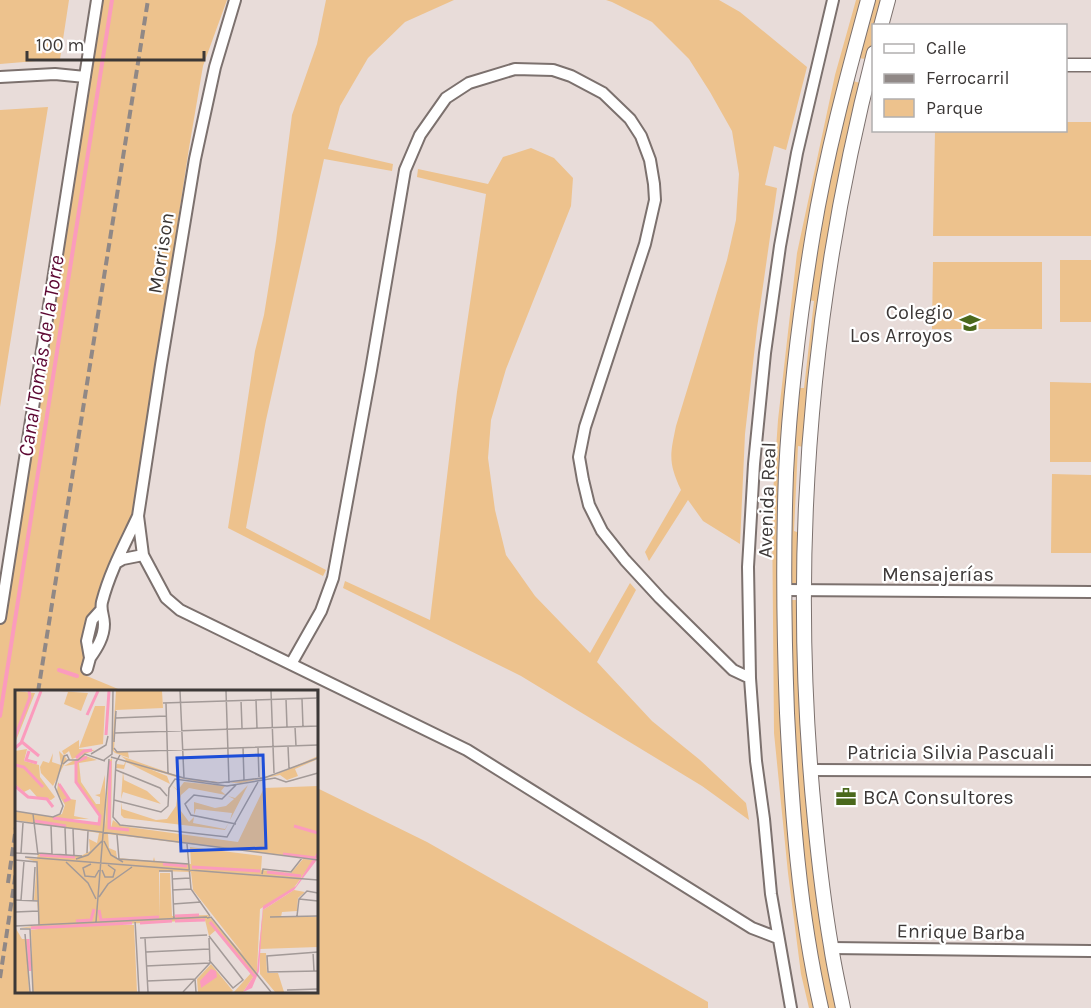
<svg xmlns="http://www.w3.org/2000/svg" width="1091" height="1008" font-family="Karla,sans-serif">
<rect width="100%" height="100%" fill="#e8dcd9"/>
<path fill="#edc28d" d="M0,0H69L60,59L0,64Z
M97,0H227L203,66L189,148L133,519L98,602L88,622L85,662L82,674L123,691L16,692V992H316L317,788L427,842L708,1002V1008H0V618Z
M326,0H454L405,22L368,58L340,106L328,149L393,164L392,171L324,159L266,420L246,528L326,570L323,576L228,528L238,465L255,351L264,315L276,241L292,115L317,44Z
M606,0H719L740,12L807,67L786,150L774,146L765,185L777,188L757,328L745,434L740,544L703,521L688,500L649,561L645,552L681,490C668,462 670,455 676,426L727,260L736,220L739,174L732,131L710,92L689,59L652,22L612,2Z
M856,0H868L832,135L786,472L793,814L821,1008H809L801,974L788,873L774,733L772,508L778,420L797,253L835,75Z
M873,0H885L877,25L874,26L873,40L870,56C865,59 862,60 857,56Z
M853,81L860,83L861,86L804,447L798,446L794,531L800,533L799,580L797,583H791L789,580L793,445L798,388H804L814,301L808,300L815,256L843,112Z
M48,107L0,407V110Z
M1066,122H1091V236H933L935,131L1066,130Z
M531,148L554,158L573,178L571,206L506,369L491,420L488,458L495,510L506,555L535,596L590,653L630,583L636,590L597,662L652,721L700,760L746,803L749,820L702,786L521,676L343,588L345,581L430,620L457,392L486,194L417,177L418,169L488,184L503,157Z
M1060,260H1091V322H1060Z
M933,262H1042V329H932Z
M1050,382L1091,383V462H1050Z
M1052,474L1091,475V553H1051Z
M790,600H796L799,603L838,1008H824L811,942L793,783Z"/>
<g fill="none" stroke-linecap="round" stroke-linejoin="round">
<path stroke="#fb9bbd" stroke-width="4" d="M59,670L77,676
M0,716L112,0"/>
<g stroke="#7c716e" stroke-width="14">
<path id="minor" d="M235,0L215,67L195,159L161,365L138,516L143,555L166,598L180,610L467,750L752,928L778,938
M0,77L55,74L85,77
M116,563L123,559L143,555
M784,590L1091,592
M0,618L97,0
M90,658C97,648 104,637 104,624C104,616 100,610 102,602C110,571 125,544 138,516
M291,664L321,611L333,578L371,370L405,170L420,135L446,98L469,83L515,69L553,70L571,76L603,93L630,119L641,136L650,160L654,184L655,200L645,244L585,427L579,457L583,480L589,505L602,531L625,560L660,598L733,670L750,678
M87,669L90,658L87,641L92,620L101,610
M811,770L1091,771
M831,948L1091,951
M791,1008L771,894L764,819L756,761L750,678L748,567L754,464L765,353L780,246L797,153L833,0"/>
</g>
<g stroke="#7c716e" stroke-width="15">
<path id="tertiary" d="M1066,65H1091"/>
</g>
<g stroke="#7c716e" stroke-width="16">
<path id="secondary" d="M881,26L888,0
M821,1008C799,911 792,812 787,713C784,633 783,553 786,473C790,393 800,313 813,234C826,155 847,77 868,0
M843,1008C839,988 834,967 831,946C824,905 819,863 815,821C789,563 809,305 874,53"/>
</g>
<use href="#minor" stroke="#fff" stroke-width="10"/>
<use href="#tertiary" stroke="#fff" stroke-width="12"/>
<use href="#secondary" stroke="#fff" stroke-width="14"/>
<path stroke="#908886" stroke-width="4" stroke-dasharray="9 4.5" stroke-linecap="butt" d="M38,692L148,0
M8,883L16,827
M0,978L16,872"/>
</g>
<defs>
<g id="school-bare" transform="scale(1.62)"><path d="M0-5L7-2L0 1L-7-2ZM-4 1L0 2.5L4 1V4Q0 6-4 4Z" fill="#4a681c" stroke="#fff" stroke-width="2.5" paint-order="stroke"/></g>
<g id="office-bare" transform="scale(1.62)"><path d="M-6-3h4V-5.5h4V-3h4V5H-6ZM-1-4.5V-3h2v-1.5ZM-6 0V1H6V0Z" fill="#4a681c" stroke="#fff" stroke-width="2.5" paint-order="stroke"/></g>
</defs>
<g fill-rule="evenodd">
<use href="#school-bare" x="970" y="323"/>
<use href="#office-bare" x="846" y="797"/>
</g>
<g text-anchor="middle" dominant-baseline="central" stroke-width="4.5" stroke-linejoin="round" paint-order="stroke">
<g font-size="20" fill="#3c3837" stroke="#fff">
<text transform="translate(161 253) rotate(-81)">Morrison</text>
<text transform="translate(767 500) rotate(-88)">Avenida Real</text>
<text x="938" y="574">Mensajerías</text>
<text x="951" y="752">Patricia Silvia Pascuali</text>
<text transform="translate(961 932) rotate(1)">Enrique Barba</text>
</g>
<g font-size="20" fill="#3c3837" stroke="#fff" text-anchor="end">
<text x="953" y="312">Colegio<tspan x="953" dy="23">Los Arroyos</tspan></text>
<text x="863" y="797" text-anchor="start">BCA Consultores</text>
</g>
<g font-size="21" font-style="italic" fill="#5d0732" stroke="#fff">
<text transform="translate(41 356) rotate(-81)">Canal Tomás de la Torre</text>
</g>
</g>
<g transform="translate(15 690)">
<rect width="303" height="303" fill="#e8dcd9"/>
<path d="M0,1L20,3L0,53ZM45,1L73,3L66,21L49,14L53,2ZM101,1H147L148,18L101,20L99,61L113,62L114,68L100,63L97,60ZM80,16H90L88,54L64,58ZM64,50V59L80,60L57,69L54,61L49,65L47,61ZM12,59L9,71L24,75L25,87L40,107L36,110L22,107L15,99L9,102L0,94V61ZM44,61L52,69L38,96L26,83L25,77L28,71L34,73L38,63L37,72L46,75ZM68,65L82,70L64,73L66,92L81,114H85V107L80,105L85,104L90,85V137L94,71L97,68L96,138L98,130L106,136L223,152L249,98L303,96V170L300,165L299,169L93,144L94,158L101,161L102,168L138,171L139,167L140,171L176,174L175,157L247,166L246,180L276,183L288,169L299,170L278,199L245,219L242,281L228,302H219L236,283L201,240L194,246L190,230L86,235H119L122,302H18L16,240L37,237L5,238L24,235L22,210H19L22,172L10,168L22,169L23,163L66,166L75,161L74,149L82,153L84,143L0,130V121L38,127L47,124L50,115L42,102L43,92L55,109L61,110L59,126L74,129H53L84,135V124L62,92V74L49,76ZM144,181L176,182L178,200L229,265L193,225L157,226L155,183H145V227ZM303,66V69L280,79L283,86L272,90L265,85L226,93L185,92L164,88L132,78L152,86L155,94L111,72L109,79L101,78L102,74L109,75L111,70L106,66L169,88L213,93L260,85ZM108,81L109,90L132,101L146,114L108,102L106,109ZM169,92L210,96L206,101L211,105L174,98L166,105L163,117L174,132L179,127L178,133L210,139L214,132L210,140L109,128L106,125V112L107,119L141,130L152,129L161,116L163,101L156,95L163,100ZM233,95L215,130L217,123L181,119L179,125V112L200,118L211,116L219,109L213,106L220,108ZM279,200L290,202L283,208L282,221L267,222L266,227H303V257L244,259L248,220ZM0,237L7,249H12L14,302H0ZM245,263H251L252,283H263L269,302H260L245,284ZM196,274L218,301L216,302H183L182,289Z" fill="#edc28d" fill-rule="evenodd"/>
<path d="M303,161L301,171L279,200L248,220L244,281L237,298L228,302L242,281L248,216L281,196ZM196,279L201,281L202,287L186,298L185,291Z" fill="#fb9bbd"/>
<path fill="none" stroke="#fb9bbd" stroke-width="3" d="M72,25L83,1M91,45L94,1M0,47L15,7L14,1M7,52L24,66M0,58L6,53L26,1M14,61L11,70L22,73M61,68L69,61L77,60M95,71L94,138L114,140M0,75L9,77L28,97M44,94L54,109L49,111M0,96L13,107L32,109L38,117M38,128L84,134L85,126L61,92V72L72,67M20,131L51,136M279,136L303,143M268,164L301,168M25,165L60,167M148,174L172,176M177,177L245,181M252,182L286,186M84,220L86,230L144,227M160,226L184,225M61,231L76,230L79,219M160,231L190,230M195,232L240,287M125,233L157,231M16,238L117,233M13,249L15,281"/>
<path fill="none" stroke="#a39a98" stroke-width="1.5" d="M165,1L169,88M211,1L214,93M256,1L259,83M302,1L303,36M271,9L272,37M287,9L288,37M226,10L227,38M241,10L242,38M148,13L303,8M151,13L153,83M101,28L151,26M280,37L281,56M100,43L303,36M99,52L101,21M273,56L274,78M228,57L229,90M243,57L244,87M99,58L102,62L303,55M76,64L91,55L93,46M105,65L101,72L98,127L105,135L212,147L243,92M96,67L169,88L203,93L249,88L303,68M53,70H63L70,64L90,71M89,70L97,64L98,1M101,80L145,98L152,106M221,95L207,109L179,105L170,114L176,125L221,134M99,110L146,122L153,116L154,98L160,89L212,96L260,88L271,92L303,83M0,121L38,127L45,124L48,116L40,97L49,66L52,65L54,69L48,74M18,124L23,165M0,131L303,170M36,136L37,164M50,138L51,165M58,139L59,166M102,145L104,169L174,174M89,151L96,165L108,172M172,154L176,199L195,226M0,163L23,164M6,163L8,133M23,163L67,166M72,163L73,141M10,167L303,190M61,169L73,165L87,151M0,170L22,172L24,235M51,172L73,193L81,209M76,174L68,178L70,186L80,187L84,180M87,180L90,187H98L100,180L93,175M144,181H157L159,229M247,184L248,179L276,182L287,168M157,189L175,188M157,200L176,199M84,207L93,194L117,177M284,209L303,211M0,210L23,211M6,210L9,171M18,211L20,177M158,214L186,212M0,222L24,221M282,226L284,209L292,201L303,203M255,227L303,226M192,228L196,227L256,302M120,230L124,302M81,232L94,69M0,236L192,227M5,239H15L18,302M10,244L15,302M194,246L228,290L218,298L194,270M125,248L192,245M130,248L133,302M131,262L194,259M298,262L299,281M303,262L252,266L253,282L303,281M131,276L195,273M132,291L180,289L181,302M272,300L303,299M168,302L195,273L194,248"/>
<path fill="#1d4ed8" fill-opacity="0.15" stroke="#1d4ed8" stroke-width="3" d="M248,65L251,158L166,161L162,68Z"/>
<rect width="303" height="303" fill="none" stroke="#3c3837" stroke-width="3"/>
</g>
<rect x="872" y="24" width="195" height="108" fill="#ffffff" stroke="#b1afaf" stroke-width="1.5"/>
<rect x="884" y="44" width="30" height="9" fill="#ffffff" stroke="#b1afaf" stroke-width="1.5"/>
<text x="926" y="54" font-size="18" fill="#3c3837">Calle</text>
<rect x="884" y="74" width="30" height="9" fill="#908886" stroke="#b1afaf" stroke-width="1.5"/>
<text x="926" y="84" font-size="18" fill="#3c3837">Ferrocarril</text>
<rect x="884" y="99" width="30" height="18" fill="#edc28d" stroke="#b1afaf" stroke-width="1.5"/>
<text x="926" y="114" font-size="18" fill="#3c3837">Parque</text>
<path d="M27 51v9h177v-9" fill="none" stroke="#3c3837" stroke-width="3"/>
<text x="36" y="51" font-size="18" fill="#3c3837" stroke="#ffffff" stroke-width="4.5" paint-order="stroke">100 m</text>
</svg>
